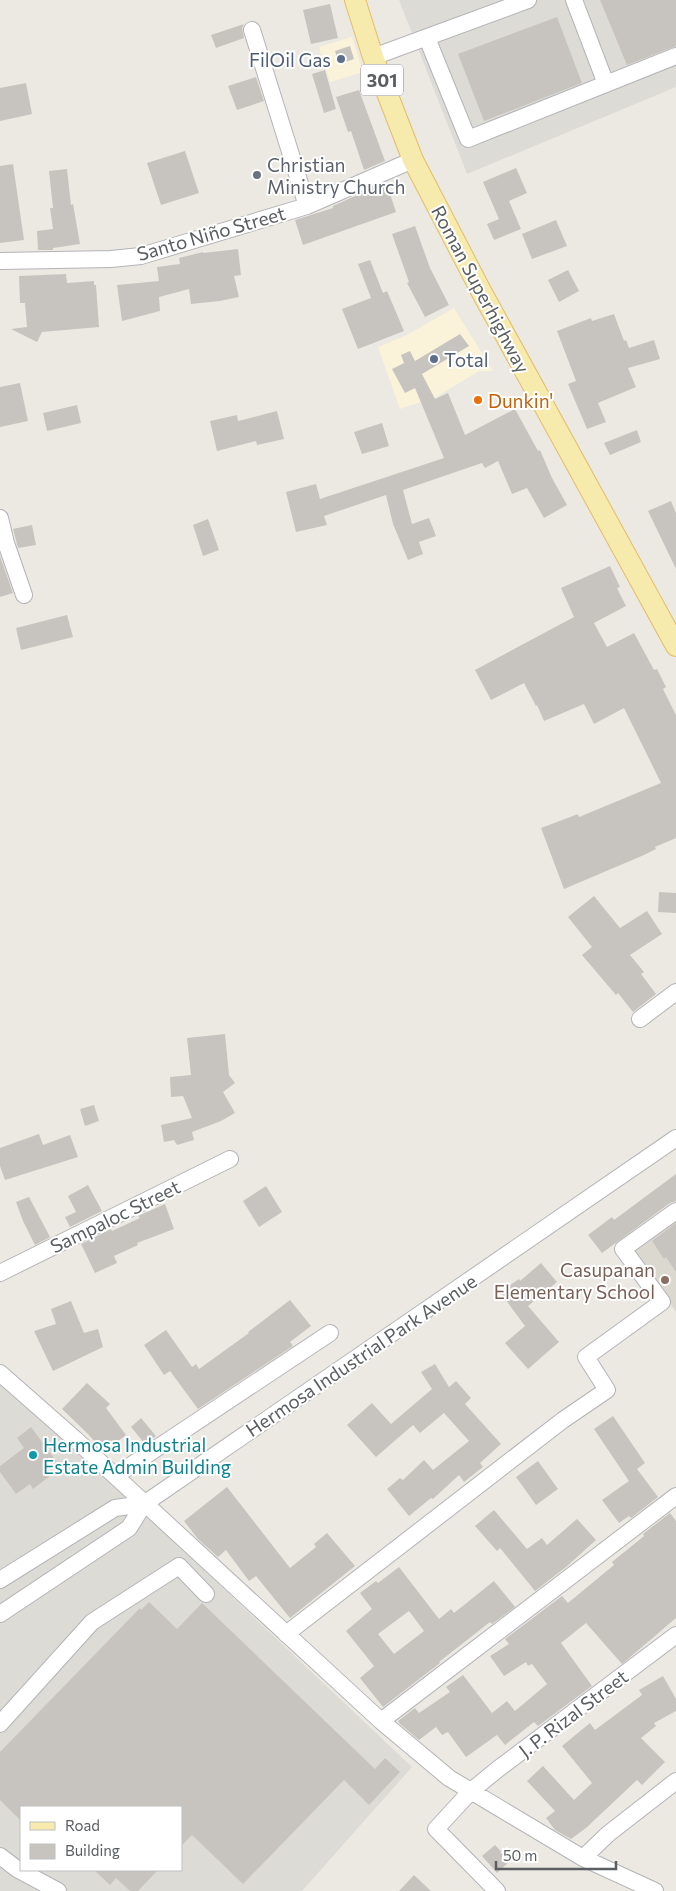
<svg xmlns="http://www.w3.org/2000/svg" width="676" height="1891" font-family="Commissioner,sans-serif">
<rect width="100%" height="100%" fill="#ece9e2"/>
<path fill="#faf2d9" d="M352,37L363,72L330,82L319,47Z
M454,308L493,371H479L436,397L400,409L378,347L407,335Z"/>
<path fill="#dddbd6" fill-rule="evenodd" d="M399,0H676V87L467,174Z
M0,1377L412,1767L302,1891H0ZM21,1807H181V1870H21Z"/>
<path fill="#dbd8d0" d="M676,1218V1312L633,1248Z"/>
<path fill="#c7c4bf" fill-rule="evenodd" d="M600,0H676V46L627,65Z
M330,4L338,38L311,44L303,10Z
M557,17L582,83L484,121L458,54Z
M244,24L242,28L244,38L216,48L211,35Z
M350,46L354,59L339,64L335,51Z
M325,70L336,109L324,113L312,74Z
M256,77L264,101L237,110L228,86Z
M26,83L32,114L0,121V88Z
M359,90L385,161L364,170L351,131L348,132L336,97Z
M185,151L199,193L161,205L147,163Z
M13,164L24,240L0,243V166Z
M516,168L527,193L509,201L521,229L494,240L487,224L499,219L483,182Z
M67,169L71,205L73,204L80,244L53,248V250H38L37,231L53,229L50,208H53L49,171Z
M386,182L396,212L303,245L295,220L333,208V206Z
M556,220L567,246L532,259L522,234Z
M415,226L430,268L449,305L425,317L407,283L409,282L392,234Z
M238,249L241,275L234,276L239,297L220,301L191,304L189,289L159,297L160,311L122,321L117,285L159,281L157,267L180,264L179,258L203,252V253Z
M370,260L383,293L387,291L404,331L358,349L342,309L371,298L358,264Z
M568,270L579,291L559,302L548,280Z
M66,274L67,283L94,281V285H96L99,327L42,332L37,342L11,329L27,327L25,303H20L19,276Z
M614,314L624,341L626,340L629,348L654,340L660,359L628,368L636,387L598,403L606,422L587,429L568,384L576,381L557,331L591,318L592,321Z
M460,334L469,346L422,374L435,399L448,393L465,435L515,409L538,451L540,450L552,478L567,505L544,518L527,488L512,494L498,461L485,468L482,463L403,490L412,524L429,518L436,536L419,542L423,554L408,560L393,524L386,495L324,516L327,525L296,532L286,492L316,484L320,499L444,458L415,388L405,393L392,369L404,363L401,355L410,351L415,361Z
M20,383L28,421L0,427V387Z
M77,405L81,423L47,431L43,413Z
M277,411L284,439L257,445L256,441L217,451L210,421L237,415L238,421Z
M382,423L389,446L362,454L354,432Z
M637,430L641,442L610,455L604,443Z
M671,501L676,513V569L648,511Z
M208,519L219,550L203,556L193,525Z
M32,525L36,545L18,548L13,529Z
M0,556L13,593L0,597Z
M610,566L620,587L617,588L626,606L594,623L607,647L634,633L654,670L657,669L666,687L663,689L676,715V838L655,847L656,849L644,855L564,889L541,828L578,814L579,817L661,783L624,708L594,724L584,704L544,721L537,705L536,706L524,683L491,700L475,670L574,617L561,588Z
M67,615L73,637L21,650L16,628Z
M659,892L676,893V913L658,912Z
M594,896L620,928L647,911L662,934L630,955L644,972L641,974L656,994L633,1012L618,993L616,995L582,955L592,947L568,917Z
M225,1034L229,1075L235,1083L223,1092L235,1113L221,1121L192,1132L194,1140L177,1145L174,1140L164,1142L161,1125L192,1118L183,1096L171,1097L170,1077L191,1075L187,1038Z
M94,1105L99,1121L85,1126L80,1109Z
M39,1134L43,1145L70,1135L78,1157L5,1180L0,1166V1148Z
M676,1174V1201L670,1203L602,1253L588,1235L612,1217L614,1220Z
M88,1185L102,1211L70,1227L65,1217L76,1212L68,1196Z
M266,1186L282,1212L259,1227L243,1201Z
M29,1197L50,1237L35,1245L23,1221L16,1202Z
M165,1204L174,1229L137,1243L138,1245L114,1256L117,1263L95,1273L81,1244L111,1229L112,1231L140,1218L138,1216Z
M676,1223V1272L666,1257L664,1259L652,1241Z
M541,1263L557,1282L528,1306L559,1342L528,1369L505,1343L525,1326L500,1292L519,1279L520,1281Z
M290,1300L311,1326L290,1342L293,1346L198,1409L170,1371L164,1375L144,1345L166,1330L192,1367L196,1364L199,1369L249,1333L248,1332Z
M71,1301L84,1333L98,1329L103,1347L53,1371L34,1331L56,1324L51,1309Z
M435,1364L449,1387L456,1381L471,1398L465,1404L501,1444L480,1463L483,1467L464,1482L459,1475L433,1499L431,1498L409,1516L387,1489L400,1478L403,1480L424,1460L433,1470L469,1441L444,1413L420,1433L413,1425L376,1457L347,1425L372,1403L391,1424L432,1389L421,1372Z
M87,1383L110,1404L106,1408L126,1435L104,1452L88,1434L62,1409Z
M613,1416L645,1463L637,1469L658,1497L631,1518L629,1516L619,1523L602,1500L629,1481L594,1429Z
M141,1418L156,1436L145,1444L131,1427Z
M31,1427L57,1462L45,1471L50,1476L33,1489L30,1484L16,1494L0,1472V1466L24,1448L17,1438Z
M538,1461L558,1489L536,1505L516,1477Z
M227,1487L290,1568L316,1547L314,1544L327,1533L355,1566L290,1618L256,1576L249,1581L226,1550L218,1557L198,1539L184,1521Z
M494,1510L527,1549L542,1538L547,1545L577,1519L596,1540L566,1567L535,1591L500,1548L497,1551L475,1526Z
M670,1513L676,1521V1618L628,1659L622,1664L586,1623L561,1643L592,1686L538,1726L534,1722L505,1745L497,1735L466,1757L448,1732L442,1735L436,1727L419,1740L400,1724L398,1721L415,1708L419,1713L450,1692L446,1687L463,1675L492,1713L507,1701L515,1711L547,1684L532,1664L528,1666L526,1662L504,1676L490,1656L509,1644L505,1639L562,1596L568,1603L614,1565L612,1562L644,1536L643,1534Z
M399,1567L439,1619L451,1609L454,1613L494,1581L515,1607L492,1624L490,1622L439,1662L440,1663L383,1707L360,1678L374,1666L346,1631L372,1609L360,1593L376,1581L378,1583ZM409,1611L424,1631L394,1654L378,1634Z
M149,1602L177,1629L202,1603L375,1769L385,1758L400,1772L369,1805L344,1780L243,1884L192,1835L181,1846V1807H21V1821L0,1800V1752L140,1608L141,1610Z
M663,1676L676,1699V1711L654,1723L656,1726L641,1738L665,1762L642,1785L637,1780L586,1828L571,1839L555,1830L546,1818L555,1811L527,1781L543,1766L574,1800L592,1783L562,1746L590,1723L595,1730L642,1695L639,1690Z
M495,1845L510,1861L497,1873L482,1856Z
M94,1870H158L138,1891H130L116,1878L110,1885Z
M414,1875L431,1891H399Z"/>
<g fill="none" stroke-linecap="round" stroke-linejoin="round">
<g stroke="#b3b4b8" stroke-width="18">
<path id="minor" d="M574,0L606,84
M252,30L307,206
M427,38L468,139L676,56
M373,57L528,0
M0,261L111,259L141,256L307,206L413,160
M0,518L6,543L24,595
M640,1019L676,992
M0,1273L230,1159
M0,1373L75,1439L381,1721L449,1778L583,1858L655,1891
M115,1476L330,1333
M0,1580L115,1508L144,1504
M0,1614L129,1528L144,1504L676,1138
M286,1634L563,1420L607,1390L586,1357L662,1302L623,1249L676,1211
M381,1721L676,1496
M0,1724L92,1622L179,1566L206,1594
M0,1856L17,1869L58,1891
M583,1858L608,1834L676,1781
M497,1891L436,1829L471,1791L498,1769L676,1635"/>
</g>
<g stroke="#e2be65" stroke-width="22">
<path id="major" d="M355,0L373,57L413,160L481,291L676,646"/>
</g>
<use href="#minor" stroke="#fff" stroke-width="16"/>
<use href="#major" stroke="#f6eaad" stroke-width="20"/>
</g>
<g fill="#5c6f8a" stroke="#fff" stroke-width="2">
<circle cx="341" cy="59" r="5"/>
<circle cx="434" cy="359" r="5"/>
</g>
<circle fill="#6b7280" stroke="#fff" stroke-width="2" cx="257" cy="175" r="5"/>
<circle fill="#e8710a" stroke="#fff" stroke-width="2" cx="478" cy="400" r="5"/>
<circle fill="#8d6e63" stroke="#fff" stroke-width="2" cx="665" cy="1280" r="5"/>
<circle fill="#0f9aa8" stroke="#fff" stroke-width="2" cx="33" cy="1455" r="5"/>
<g text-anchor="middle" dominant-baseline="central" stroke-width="4" stroke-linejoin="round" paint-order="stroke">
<rect fill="#fff" stroke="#8c8e90" stroke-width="1" x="361" y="64.5" width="42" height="31" rx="4"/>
<g font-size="18" font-weight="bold" fill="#5a5e61">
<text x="382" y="80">301</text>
</g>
<g font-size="19" fill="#4e5e75" stroke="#fff" text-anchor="end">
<text x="331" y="59">FilOil Gas</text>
<text x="444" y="359" text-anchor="start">Total</text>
</g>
<g font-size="19" fill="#5b616d" stroke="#fff" text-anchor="start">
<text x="267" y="164">Christian<tspan x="267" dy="22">Ministry Church</tspan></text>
</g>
<g font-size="19" fill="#5a5e61" stroke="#fff">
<text transform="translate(211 233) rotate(-16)">Santo Niño Street</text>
<text transform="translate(481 289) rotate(62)">Roman Superhighway</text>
<text transform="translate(115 1216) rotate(-26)">Sampaloc Street</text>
<text transform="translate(361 1355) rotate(-34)">Hermosa Industrial Park Avenue</text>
<text transform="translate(573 1713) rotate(-37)">J. P. Rizal Street</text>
</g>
<g font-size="19" fill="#c56008" stroke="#fff" text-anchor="start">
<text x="488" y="400">Dunkin'</text>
</g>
<g font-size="19" fill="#785e54" stroke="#fff" text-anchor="end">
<text x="655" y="1269">Casupanan<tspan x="655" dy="22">Elementary School</tspan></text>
</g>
<g font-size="19" fill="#0d838f" stroke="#fff" text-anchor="start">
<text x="43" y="1444">Hermosa Industrial<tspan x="43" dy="22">Estate Admin Building</tspan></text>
</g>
</g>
<rect x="20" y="1806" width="162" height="65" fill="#ffffff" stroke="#bdbfc0"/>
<rect x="30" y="1822" width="25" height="8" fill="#f6eaad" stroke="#bdbfc0"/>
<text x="65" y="1831" font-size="15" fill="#5a5e61">Road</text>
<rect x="30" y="1844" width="25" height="15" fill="#c7c4bf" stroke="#bdbfc0"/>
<text x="65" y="1856" font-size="15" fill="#5a5e61">Building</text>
<path d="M496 1861v8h120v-8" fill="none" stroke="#5a5e61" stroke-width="2.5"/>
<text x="503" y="1861" font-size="15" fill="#5a5e61" stroke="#ffffff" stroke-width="4" paint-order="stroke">50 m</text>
</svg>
